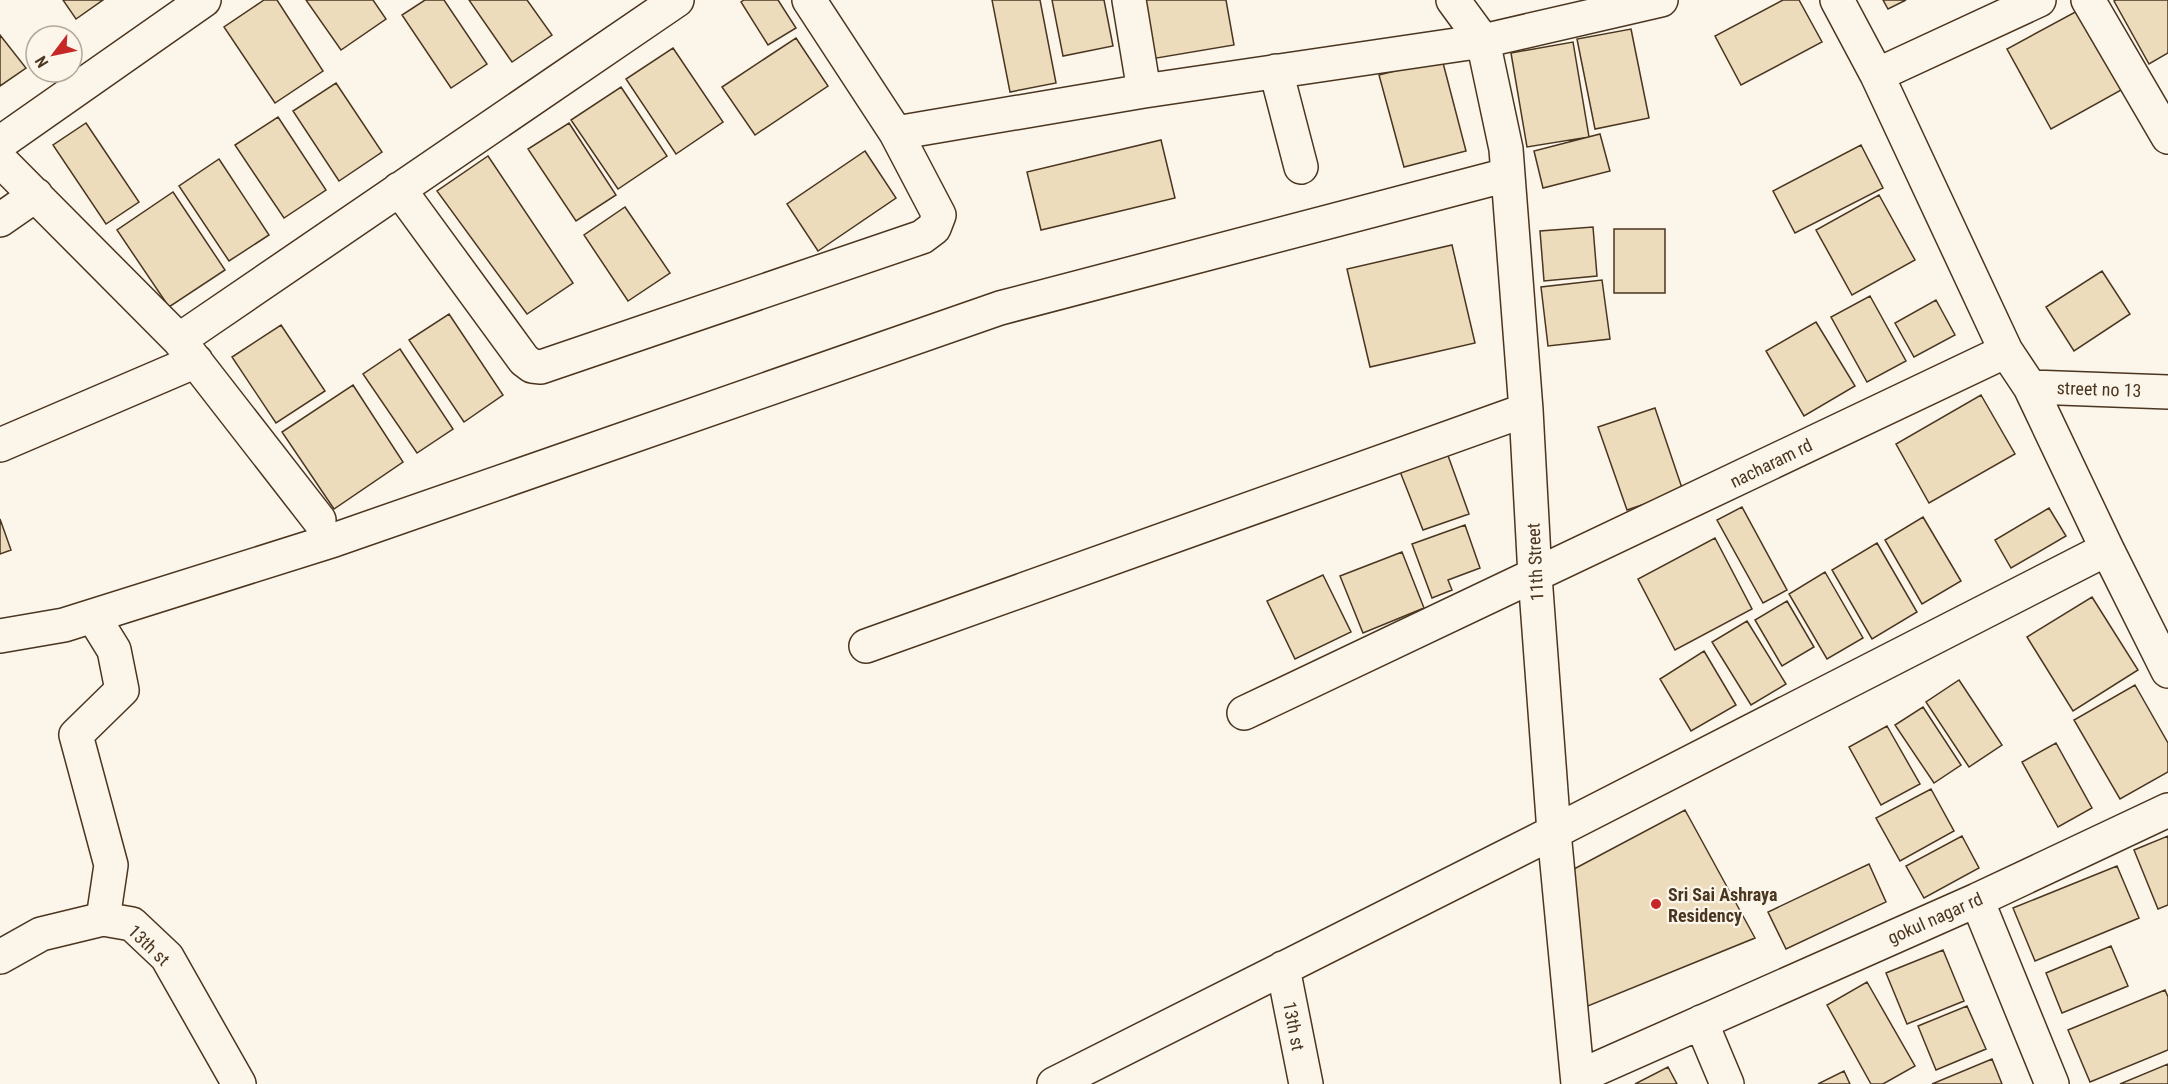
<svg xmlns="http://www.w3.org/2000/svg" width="2168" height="1084" font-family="'Roboto Condensed',sans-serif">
<rect width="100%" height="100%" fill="#fbf6e9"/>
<path fill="#ecdcbc" stroke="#4a3520" stroke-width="1.5" d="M63,0H103L76,19Z
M264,0H277L323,71L275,103L224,27Z
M306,0H373L386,19L341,50Z
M425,0H444L487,64L451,88L402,15Z
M469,0H527L552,35L512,62Z
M744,0H778L796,28L768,45L741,2Z
M992,0H1040L1056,83L1010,92Z
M1052,0H1104L1113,46L1063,56Z
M1141,0H1226L1234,45L1151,59Z
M1783,0H1799L1822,42L1741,85L1715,36Z
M1883,0H1906L1888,9Z
M2116,0H2168V53L2149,64L2114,1Z
M2079,10L2123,89L2051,129L2007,49Z
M1631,29L1649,118L1595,129L1577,39Z
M0,35L26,68L0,86Z
M796,38L828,86L755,135L722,87Z
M1573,42L1589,137L1527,147L1511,53Z
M673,48L723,122L676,154L626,79Z
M1442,59L1466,151L1404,167L1379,75Z
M336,83L382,152L339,181L293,111Z
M621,87L667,156L618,189L571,120Z
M278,117L326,190L284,218L235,145Z
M86,123L139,202L106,224L53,145Z
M569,123L616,195L576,221L528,149Z
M1600,134L1610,171L1543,188L1534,151Z
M1161,140L1175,198L1041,230L1027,172Z
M1861,145L1883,188L1795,233L1773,191Z
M865,151L896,198L818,251L787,204Z
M488,156L573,283L527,314L437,191Z
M219,159L269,235L229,261L179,186Z
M173,192L225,270L169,307L117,230Z
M1879,195L1915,260L1852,295L1816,230Z
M625,207L670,273L628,301L584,235Z
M1593,227L1597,276L1544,281L1540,231Z
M1614,229H1665V293H1614Z
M1452,245L1475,343L1370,367L1347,269Z
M2102,271L2130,314L2074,351L2046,307Z
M1602,280L1610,339L1548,346L1541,287Z
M1870,296L1906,361L1867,382L1831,317Z
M1936,300L1955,335L1914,357L1895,323Z
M449,314L503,395L464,422L409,340Z
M1816,322L1855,386L1804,416L1766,351Z
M281,325L325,391L276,423L232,357Z
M400,349L453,429L417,453L363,374Z
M353,385L403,462L334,509L282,432Z
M1981,395L2015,454L1929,503L1896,444Z
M1655,408L1683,491L1627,510L1598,427Z
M1446,450L1469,514L1423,530L1399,469Z
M1742,507L1787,590L1763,603L1717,520Z
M2049,508L2066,536L2011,568L1995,540Z
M1923,517L1961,581L1922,604L1885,540Z
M0,519L11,550L0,554Z
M1465,525L1480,568L1448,580L1452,590L1432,598L1412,544Z
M1715,538L1752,609L1675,650L1638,579Z
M1877,543L1917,612L1872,639L1832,570Z
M1402,552L1424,608L1363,633L1340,576Z
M1825,572L1863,638L1827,659L1789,594Z
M1323,575L1351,632L1295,659L1267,601Z
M2092,597L2138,670L2073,711L2027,637Z
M1787,601L1814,647L1782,666L1755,620Z
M1747,621L1786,684L1751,705L1712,642Z
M1704,651L1736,705L1691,731L1660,679Z
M1959,680L2002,745L1969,767L1926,702Z
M2135,685L2168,743V772L2120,799L2074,720Z
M1923,707L1961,765L1934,783L1895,725Z
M1887,726L1920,784L1881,805L1849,747Z
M2056,743L2092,808L2058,827L2022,762Z
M1931,789L1954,831L1900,861L1876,818Z
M1685,810L1755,938L1583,1008L1574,869Z
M1962,836L1979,868L1924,898L1906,866Z
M2168,836V905L2158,909L2134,850Z
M1869,864L1886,902L1786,949L1768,912Z
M2117,866L2139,918L2035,961L2013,908Z
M2111,946L2128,986L2062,1013L2046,973Z
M1943,950L1964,1001L1907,1024L1886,973Z
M1867,982L1915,1066L1883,1084H1871L1827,1005Z
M2165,990L2168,997V1050L2090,1082L2068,1030Z
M1967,1006L1986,1049L1936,1070L1918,1026Z
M1992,1059L2002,1084H1932Z
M2168,1064V1084H2120Z
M1668,1067L1677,1084H1635Z
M1844,1071L1850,1084H1818Z"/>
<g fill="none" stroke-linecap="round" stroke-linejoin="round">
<g stroke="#4a3520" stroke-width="36">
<path id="minor" d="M1129,0L1144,91
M1453,0L1483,41L1506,149L1526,410L1535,576L1554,832L1578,1084
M1837,0L1877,75L2006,351L2030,387L2107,549L2168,671
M2088,0L2168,137
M1276,71L1301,167
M1877,75L2039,0
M896,133L1144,91L1483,41L1661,0
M0,143L204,0
M0,160L179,340L319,520
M399,189L524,360L532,366L541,367L922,237L934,228L939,215L896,133L809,0
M0,220L36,195
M179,340L677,0
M2030,387L2168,392
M0,445L196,361
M93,616L114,650L122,690L76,735L111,865L103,919
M0,636L64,625L334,540L1000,308L1507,175
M866,646L1526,410
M1244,713L2006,351
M1977,900L2052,1084
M0,957L41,934L103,919L132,924L167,957L239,1084
M1283,968L1306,1084
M1701,1022L1727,1084
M1578,1077L1977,900L2168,810
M1054,1084L1554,832L2107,549"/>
</g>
<use href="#minor" stroke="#fbf6e9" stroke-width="33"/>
</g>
<circle fill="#c62828" stroke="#fbf6e9" stroke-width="2" cx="1656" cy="904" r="6"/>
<g text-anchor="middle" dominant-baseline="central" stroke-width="4.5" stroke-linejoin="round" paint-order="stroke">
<g font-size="18" fill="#4a3520" stroke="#fbf6e9">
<text transform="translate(2099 389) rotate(2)">street no 13</text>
<text transform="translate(1771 463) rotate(-26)">nacharam rd</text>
<text transform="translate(1535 562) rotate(-93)">11th Street</text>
<text transform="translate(1935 918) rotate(-24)">gokul nagar rd</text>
<text transform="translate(149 945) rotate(44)">13th st</text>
<text transform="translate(1294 1026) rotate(79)">13th st</text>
</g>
<g font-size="18" font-weight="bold" fill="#4a3520" stroke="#fbf6e9" text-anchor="start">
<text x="1668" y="894">Sri Sai Ashraya<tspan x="1668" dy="21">Residency</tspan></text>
</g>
</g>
<g transform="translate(54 54) rotate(238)"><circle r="28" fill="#fbf6e9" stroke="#b4a999" stroke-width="1.5"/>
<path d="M0-4.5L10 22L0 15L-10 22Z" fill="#c62828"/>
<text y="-9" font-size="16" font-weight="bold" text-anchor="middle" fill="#4a3520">N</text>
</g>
</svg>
